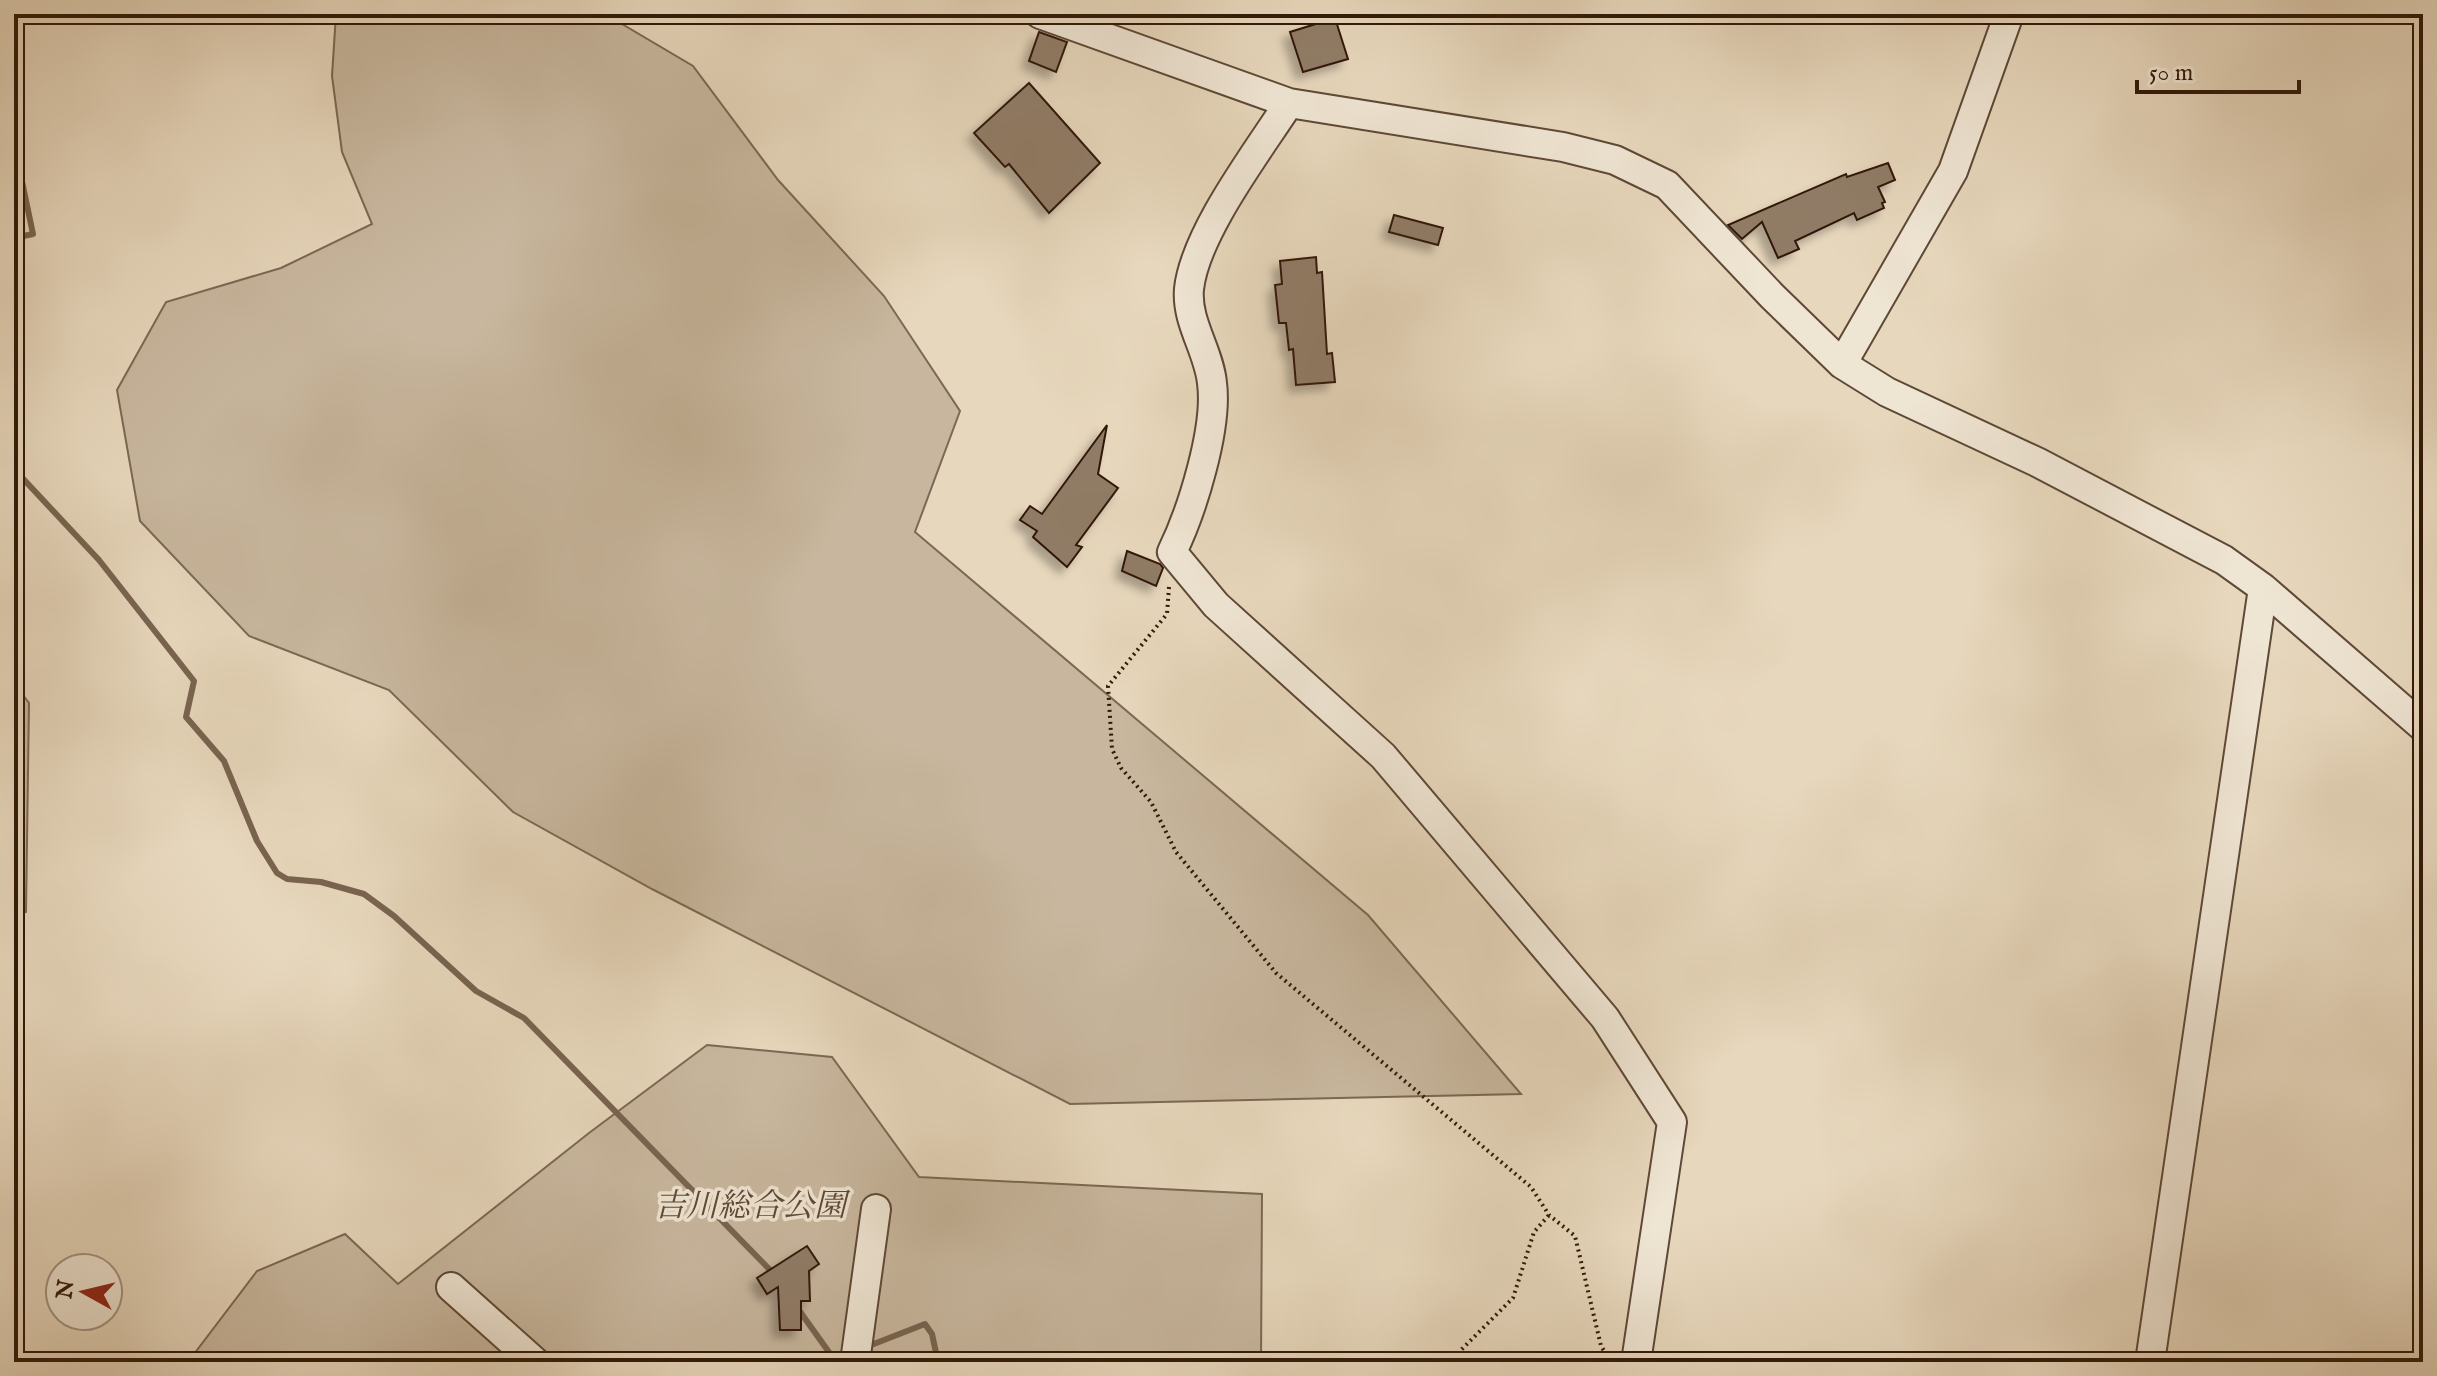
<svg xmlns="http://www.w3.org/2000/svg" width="2437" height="1376" font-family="'IM FELL English','Noto Serif JP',serif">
<defs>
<filter id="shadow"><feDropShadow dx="-7" dy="7" stdDeviation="4" flood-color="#0004"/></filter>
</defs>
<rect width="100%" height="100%" fill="#e7d7bc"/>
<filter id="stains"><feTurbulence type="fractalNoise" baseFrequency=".0025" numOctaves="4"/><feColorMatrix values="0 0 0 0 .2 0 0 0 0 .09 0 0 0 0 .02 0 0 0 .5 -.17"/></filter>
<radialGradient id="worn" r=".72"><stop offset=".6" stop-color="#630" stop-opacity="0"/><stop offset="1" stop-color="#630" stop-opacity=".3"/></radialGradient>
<path fill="#c8b79e" stroke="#7c6854" stroke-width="2" d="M336,14H605L693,66L778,180L884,296L960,411L915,532L1368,915L1521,1094L1070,1104L652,889L513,812L389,690L249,636L140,521L117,390L166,302L281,268L372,224L342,152L332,76Z
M14,683L29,703L26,912L14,914Z
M707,1045L832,1057L919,1177L1262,1194L1261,1362H188L257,1271L345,1234L398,1284L589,1133Z"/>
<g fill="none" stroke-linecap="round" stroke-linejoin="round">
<path stroke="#796450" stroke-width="6" d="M14,143L33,234L14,238
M14,469L99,560L194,681L186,717L224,761L257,841L277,873L287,879L321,882L364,894L394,916L476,991L524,1018L774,1274
M796,1306L831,1355L848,1354
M866,1347L925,1324L932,1334L938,1362"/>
</g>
<path fill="#907c66" stroke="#311909" stroke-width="2" filter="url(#shadow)" d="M1335,18L1348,59L1303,72L1290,32Z
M1039,32L1067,42L1056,72L1029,61Z
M1029,83L1100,163L1049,213L1009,164L1005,167L974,133Z
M1888,163L1895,180L1878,187L1885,202L1882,203L1884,208L1857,220L1854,213L1795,241L1799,249L1778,258L1762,222L1742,239L1728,225L1846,174L1847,177Z
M1394,215L1443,228L1438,245L1389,232Z
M1316,257L1317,273L1322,272L1327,354L1332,353L1335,382L1296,385L1293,349L1289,350L1286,323H1279L1275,285L1282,284L1280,261Z
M1107,425L1098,474L1118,488L1076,545L1082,547L1067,567L1033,537L1037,531L1020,520L1030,506L1042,514Z
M1127,551L1160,564L1163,568L1156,586L1122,571Z
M807,1246L819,1264L809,1271L810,1301H801V1330H780L778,1287L767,1294L757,1278Z"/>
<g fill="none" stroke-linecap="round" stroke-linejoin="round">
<g stroke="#5e4836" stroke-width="32">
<path id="minor" d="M1040,14L1289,103L1563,147L1615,160L1667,185L1772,296L1842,364L1887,392L2037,462L2224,560L2263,588L2423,727
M1289,103C1258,151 1195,233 1189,289C1186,322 1209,351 1212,383C1218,428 1192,511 1172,552L1216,605L1383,756L1605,1018L1672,1122L1636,1362
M1842,364L1953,171L2009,14
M451,1287L535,1362
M855,1362L876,1209
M2150,1362L2263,588"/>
</g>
<path stroke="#311909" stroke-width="4" stroke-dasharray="2 4" stroke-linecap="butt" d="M1169,587L1167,614L1108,686L1112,749L1121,768L1151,802L1176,852L1276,973L1531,1187L1549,1215L1575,1236L1601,1346L1611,1362
M14,645L25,659
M1449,1362L1513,1298L1534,1232L1549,1215"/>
<use href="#minor" stroke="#efe5d3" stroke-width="28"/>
</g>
<g text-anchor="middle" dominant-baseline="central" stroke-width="7" stroke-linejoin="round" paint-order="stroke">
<g font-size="32" font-style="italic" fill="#5e4836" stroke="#efe5d3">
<text x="750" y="1207">吉川総合公園</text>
</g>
</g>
<rect width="2437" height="1376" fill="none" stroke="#e7d7bc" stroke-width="48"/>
<rect x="16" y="16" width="2405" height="1344" fill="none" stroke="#311909" stroke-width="4"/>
<rect x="24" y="24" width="2389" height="1328" fill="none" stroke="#311909" stroke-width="2"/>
<g transform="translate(84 1292) rotate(278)"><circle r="38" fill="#efe5d3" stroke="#a39382" stroke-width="2"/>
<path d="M0-6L14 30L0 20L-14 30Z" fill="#8f2418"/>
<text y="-12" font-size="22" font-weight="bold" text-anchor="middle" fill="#311909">N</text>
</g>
<path d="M2137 80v12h162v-12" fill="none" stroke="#311909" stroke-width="4"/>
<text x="2149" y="80" font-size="24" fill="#311909" stroke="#efe5d3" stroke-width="6" paint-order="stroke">50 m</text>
<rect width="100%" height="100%" filter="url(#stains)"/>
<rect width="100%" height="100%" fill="url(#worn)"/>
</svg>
